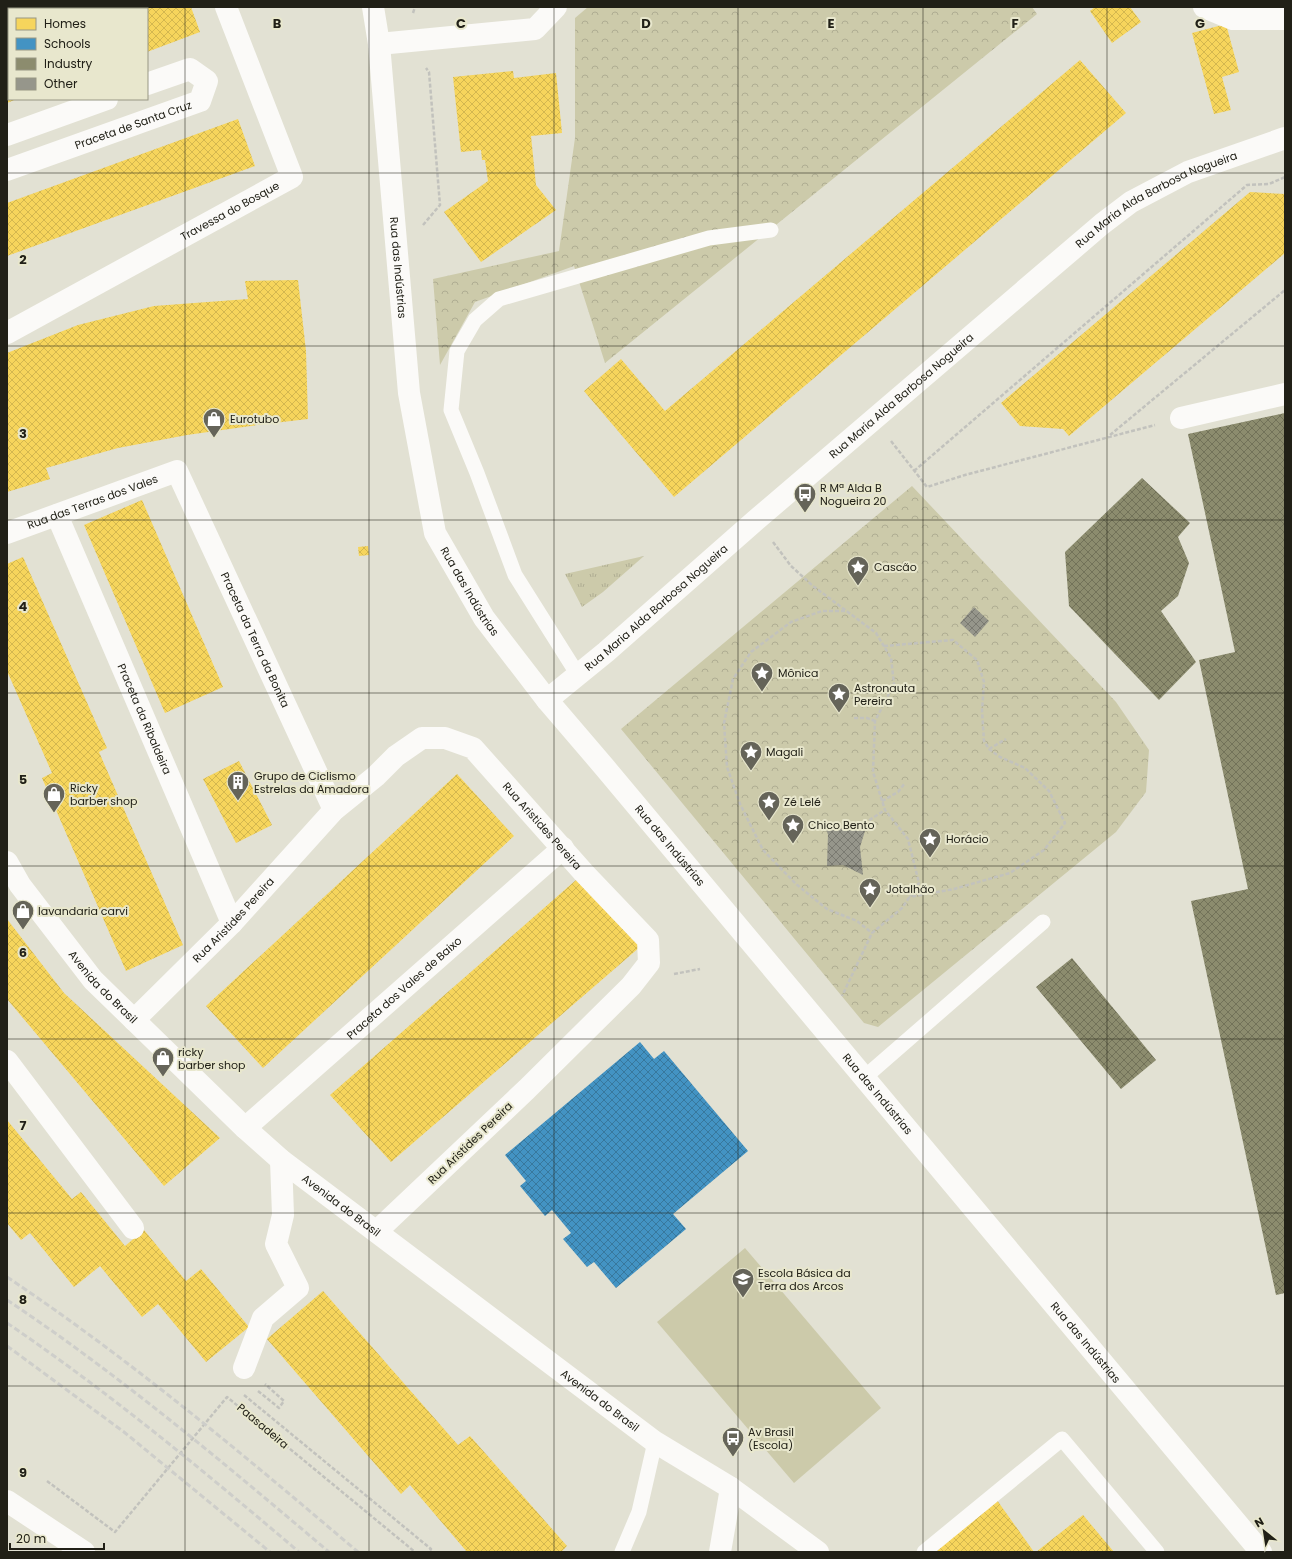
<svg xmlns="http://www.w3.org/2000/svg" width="1292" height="1559" font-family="Poppins,sans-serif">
<defs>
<pattern id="grass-tufts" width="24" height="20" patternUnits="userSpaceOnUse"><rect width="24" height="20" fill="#cccaaa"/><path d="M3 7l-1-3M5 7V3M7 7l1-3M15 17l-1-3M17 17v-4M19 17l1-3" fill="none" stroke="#afad92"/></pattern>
<pattern id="park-crowns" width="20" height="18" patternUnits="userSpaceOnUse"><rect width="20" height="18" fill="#cccaaa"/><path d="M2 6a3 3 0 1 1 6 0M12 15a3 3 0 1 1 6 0" fill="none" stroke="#afad92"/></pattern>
<pattern id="homes-cross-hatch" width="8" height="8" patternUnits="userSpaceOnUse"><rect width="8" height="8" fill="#f6d55c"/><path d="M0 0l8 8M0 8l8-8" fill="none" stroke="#d3b74f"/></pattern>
<pattern id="schools-cross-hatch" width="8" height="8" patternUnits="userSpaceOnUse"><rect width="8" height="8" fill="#4393c3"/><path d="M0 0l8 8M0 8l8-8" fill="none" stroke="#38789d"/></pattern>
<pattern id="industry-cross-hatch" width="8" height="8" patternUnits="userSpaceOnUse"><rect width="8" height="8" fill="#8c8c6e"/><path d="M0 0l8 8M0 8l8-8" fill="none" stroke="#727259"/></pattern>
<pattern id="building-cross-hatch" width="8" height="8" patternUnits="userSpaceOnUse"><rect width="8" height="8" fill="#96968b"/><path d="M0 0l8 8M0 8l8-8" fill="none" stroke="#7a7a71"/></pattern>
</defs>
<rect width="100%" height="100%" fill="#e2e1d3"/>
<path fill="url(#grass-tufts)" d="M644,556L603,592L582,607L565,574Z"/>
<path fill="url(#park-crowns)" d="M588,7H1032L1037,14L605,363L574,266L475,302L440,365L433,279L559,251L575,138V18Z
M912,486L1116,702L1149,750L1146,792L1116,832L878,1027L864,1023L621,729Z"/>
<path fill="#cccaaa" d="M745,1248L881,1408L794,1483L657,1322Z"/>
<path fill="url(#homes-cross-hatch)" d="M127,7H191L200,32L147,52V9H122Z
M1095,7H1130L1141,22L1112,43L1090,11Z
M1226,24L1239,72L1222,77L1231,110L1214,114L1192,33Z
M9,50V99H17L7,103V51Z
M1080,60L1126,113L674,497L584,391L621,359L665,411Z
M513,71L514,78L556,73L562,133L531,136L536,185L556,210L481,262L444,212L488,181L485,160H482L481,150L461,152L453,77Z
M238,119L255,166L7,256V203Z
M1250,192L1285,194V253L1069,436L1063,429L1020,426L1001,403Z
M298,280L306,351L308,419L257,425L187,435L118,448L46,468L50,479L7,492V353L78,325L154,306L248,299L245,281Z
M142,500L223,687L165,713L84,525Z
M368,546L369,555L359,556L358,547Z
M23,557L107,748L99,752L183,945L126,971L42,778L52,773L7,671V564Z
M239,761L272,825L236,843L203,779Z
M457,774L514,836L263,1068L206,1006Z
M584,873L648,940L391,1162L330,1095Z
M7,919L64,993L220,1138L164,1186L7,999Z
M7,1120L72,1199L81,1192L125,1246L144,1230L186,1281L201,1269L249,1327L206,1362L158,1304L142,1317L100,1266L74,1287L30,1233L21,1240L7,1223Z
M323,1291L458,1445L470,1436L567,1546L561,1552H467L410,1485L401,1494L267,1339Z
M994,1496L1034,1552H928Z
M1083,1515L1114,1552H1036Z"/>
<path fill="url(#schools-cross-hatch)" d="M640,1042L654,1059L664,1051L748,1151L673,1214L686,1229L616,1288L594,1262L587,1267L563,1239L571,1233L552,1210L545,1216L520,1186L526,1181L505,1155Z"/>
<path fill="url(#industry-cross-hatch)" d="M1285,413V1293L1276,1295L1191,901L1248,889L1199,660L1235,652L1188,434Z
M1142,478L1190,523L1178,537L1189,563L1178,596L1161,611L1196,662L1159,700L1069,606L1065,552Z
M1072,958L1156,1060L1121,1089L1036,987Z"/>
<path fill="url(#building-cross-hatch)" d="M974,607L989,621L975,637L960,623Z
M822,821L843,829L865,831L860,847L863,875L843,865L827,866L828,834Z"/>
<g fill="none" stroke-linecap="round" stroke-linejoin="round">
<path stroke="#c2c2bd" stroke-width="2.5" stroke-dasharray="4 2" stroke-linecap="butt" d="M413,13L415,7
M423,225L440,205L429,72L426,68
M1110,435L1285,290
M891,441L927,487L965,475L1155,425
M914,471L1247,185L1269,184L1285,177
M773,542L791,566L813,586L876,633L891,658L894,684L875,721L873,772L885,810L908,839L919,883L902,908L872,933L842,996
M845,611H822L791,622L751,652L733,679L724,723L727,767L740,804L763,850L796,884L827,909L857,921L872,933
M884,646L953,640L977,660L984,682L982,711L984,741L989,749L1000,757L1025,768L1049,791L1065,823L1044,850L1010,873L954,889L909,897
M854,718H867L875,721
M989,749L1006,739
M882,801L898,792L905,783
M854,830L885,810
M674,974L700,969
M258,1391L279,1408L284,1401L265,1384
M244,1395L431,1549L429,1552
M47,1481L115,1532L227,1397L415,1552"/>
<path stroke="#fbfaf8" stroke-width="15" d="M578,675L515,575L477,473L451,410L457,351L475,320L499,299L709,238L771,230
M865,1077L1043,922
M622,1552L639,1512L655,1442
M924,1552L1062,1439L1157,1552"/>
<g stroke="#fbfaf8" stroke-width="22">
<path id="s1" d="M373,7L379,44L409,393L435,533L484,618L547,700L606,769L1261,1552"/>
<path d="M1204,7L1233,19H1285"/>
<path d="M21,9L26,7"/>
<path d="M379,44L535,29L556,7"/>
<path d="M7,135L107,99"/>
<path id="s2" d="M7,170L200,101L207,81L190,69L147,84"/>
<path id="s3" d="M7,333L292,177L226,7"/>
<path d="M1181,418L1285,394"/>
<path id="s4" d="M57,515L232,923"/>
<path id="s5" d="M7,533L177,471L334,810"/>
<path id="s6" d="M547,700L606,652L756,520L1102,224L1131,202L1188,172L1285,138"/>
<path id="s7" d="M7,862L20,885L93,980L245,1128L281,1160L655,1442L731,1488L818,1552"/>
<path id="s8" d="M134,1020L232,923L334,810L376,776L396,756L422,738H445L473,748L584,873L648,940L649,963L631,986L527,1089L377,1231"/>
<path d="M7,1061L133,1228"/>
<path id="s9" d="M245,1128L563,848"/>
<path d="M244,1368L263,1318L298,1288L276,1244L283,1215L281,1160"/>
<path d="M7,1501L84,1552"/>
<path d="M720,1552L731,1488"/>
</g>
<path stroke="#cececa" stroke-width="3" stroke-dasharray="6 3" stroke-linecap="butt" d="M7,1277C131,1360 245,1456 358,1552
M7,1300C121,1376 225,1464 329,1552
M7,1323C110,1393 205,1472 299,1552
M7,1346L124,1432L270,1552"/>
</g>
<path fill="none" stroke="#212017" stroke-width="1" stroke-opacity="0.55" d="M185,7V1552M369,7V1552M554,7V1552M738,7V1552M923,7V1552M1107,7V1552M7,173H1285M7,346H1285M7,520H1285M7,693H1285M7,866H1285M7,1039H1285M7,1213H1285M7,1386H1285"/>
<defs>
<g id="shop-pin" transform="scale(1.15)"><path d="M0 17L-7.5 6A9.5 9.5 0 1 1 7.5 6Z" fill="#656459" stroke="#e8e7cd"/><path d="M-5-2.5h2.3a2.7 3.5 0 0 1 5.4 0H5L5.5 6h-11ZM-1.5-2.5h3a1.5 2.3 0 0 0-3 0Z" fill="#fff"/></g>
<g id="bus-pin" transform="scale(1.15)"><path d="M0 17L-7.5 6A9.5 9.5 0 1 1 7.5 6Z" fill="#656459" stroke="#e8e7cd"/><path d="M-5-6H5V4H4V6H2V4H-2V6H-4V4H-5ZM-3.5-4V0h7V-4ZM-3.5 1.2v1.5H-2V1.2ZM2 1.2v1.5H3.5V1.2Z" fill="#fff"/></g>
<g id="sight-pin" transform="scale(1.15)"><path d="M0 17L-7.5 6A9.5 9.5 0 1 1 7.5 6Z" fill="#656459" stroke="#e8e7cd"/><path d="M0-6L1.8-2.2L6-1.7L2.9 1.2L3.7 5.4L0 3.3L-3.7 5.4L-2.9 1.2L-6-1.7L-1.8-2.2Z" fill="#fff"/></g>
<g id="building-pin" transform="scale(1.15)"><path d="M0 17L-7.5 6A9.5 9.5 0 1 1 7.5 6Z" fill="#656459" stroke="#e8e7cd"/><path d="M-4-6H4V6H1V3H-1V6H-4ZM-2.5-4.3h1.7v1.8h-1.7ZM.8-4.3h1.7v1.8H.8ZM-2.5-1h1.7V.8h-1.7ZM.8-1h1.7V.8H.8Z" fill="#fff"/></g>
<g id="school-pin" transform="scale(1.15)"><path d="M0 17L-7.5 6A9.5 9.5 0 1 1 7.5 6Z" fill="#656459" stroke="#e8e7cd"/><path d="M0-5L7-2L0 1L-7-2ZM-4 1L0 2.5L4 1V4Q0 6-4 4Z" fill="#fff"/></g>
</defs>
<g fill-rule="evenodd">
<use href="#shop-pin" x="214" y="419"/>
<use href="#bus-pin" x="805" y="494"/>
<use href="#sight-pin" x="858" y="567"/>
<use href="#sight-pin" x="762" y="673"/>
<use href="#sight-pin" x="839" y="694"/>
<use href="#sight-pin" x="751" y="752"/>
<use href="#building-pin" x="238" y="782"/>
<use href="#shop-pin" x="54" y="794"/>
<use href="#sight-pin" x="769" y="802"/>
<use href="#sight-pin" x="793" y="825"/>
<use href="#sight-pin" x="930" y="839"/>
<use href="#sight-pin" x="870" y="889"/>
<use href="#shop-pin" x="23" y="911"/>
<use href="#shop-pin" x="163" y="1058"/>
<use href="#school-pin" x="743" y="1279"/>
<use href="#bus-pin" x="733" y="1438"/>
</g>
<g text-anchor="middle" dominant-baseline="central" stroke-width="4" stroke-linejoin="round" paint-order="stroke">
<g font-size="11" fill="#212017" stroke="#e8e7cd">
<text stroke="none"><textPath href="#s2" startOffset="134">Praceta de Santa Cruz</textPath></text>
<text stroke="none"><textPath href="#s6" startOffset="791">Rua Maria Alda Barbosa Nogueira</textPath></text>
<text stroke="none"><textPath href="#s3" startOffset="254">Travessa do Bosque</textPath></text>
<text stroke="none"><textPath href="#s1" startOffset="262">Rua das Indústrias</textPath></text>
<text stroke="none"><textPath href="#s6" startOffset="467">Rua Maria Alda Barbosa Nogueira</textPath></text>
<text stroke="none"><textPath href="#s5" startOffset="91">Rua das Terras dos Vales</textPath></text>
<text stroke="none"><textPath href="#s1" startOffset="598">Rua das Indústrias</textPath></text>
<text stroke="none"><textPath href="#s6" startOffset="143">Rua Maria Alda Barbosa Nogueira</textPath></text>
<text stroke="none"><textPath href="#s5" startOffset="367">Praceta da Terra da Bonita</textPath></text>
<text stroke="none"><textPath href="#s4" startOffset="222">Praceta da Ribaldeira</textPath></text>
<text stroke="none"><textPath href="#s8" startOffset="561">Rua Aristides Pereira</textPath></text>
<text stroke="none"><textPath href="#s1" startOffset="922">Rua das Indústrias</textPath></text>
<text stroke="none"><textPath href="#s8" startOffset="141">Rua Aristides Pereira</textPath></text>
<text stroke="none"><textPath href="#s7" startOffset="158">Avenida do Brasil</textPath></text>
<text stroke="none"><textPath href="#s9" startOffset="212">Praceta dos Vales de Baixo</textPath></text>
<text stroke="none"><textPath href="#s1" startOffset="1246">Rua das Indústrias</textPath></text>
<text transform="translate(470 1143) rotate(-44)">Rua Aristides Pereira</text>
<text stroke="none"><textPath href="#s7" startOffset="482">Avenida do Brasil</textPath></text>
<text stroke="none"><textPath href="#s1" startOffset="1570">Rua das Indústrias</textPath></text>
<text stroke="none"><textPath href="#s7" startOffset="806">Avenida do Brasil</textPath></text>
<text transform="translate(263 1426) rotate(40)">Paasadeira</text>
</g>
<g font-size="11" fill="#212017" stroke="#e8e7cd" text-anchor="start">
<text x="230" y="419">Eurotubo</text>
<text x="820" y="488">R Mª Alda B<tspan x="820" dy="13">Nogueira 20</tspan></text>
<text x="874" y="567">Cascão</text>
<text x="778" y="673">Mônica</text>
<text x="854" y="688">Astronauta<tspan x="854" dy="13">Pereira</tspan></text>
<text x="766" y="752">Magali</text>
<text x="254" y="776">Grupo de Ciclismo<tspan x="254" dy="13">Estrelas da Amadora</tspan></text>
<text x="70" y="788">Ricky<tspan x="70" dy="13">barber shop</tspan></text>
<text x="784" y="802">Zé Lelé</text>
<text x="808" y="825">Chico Bento</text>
<text x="946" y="839">Horácio</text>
<text x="886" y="889">Jotalhão</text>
<text x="38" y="911">lavandaria carvi</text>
<text x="178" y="1052">ricky<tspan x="178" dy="13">barber shop</tspan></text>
<text x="758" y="1273">Escola Básica da<tspan x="758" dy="13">Terra dos Arcos</tspan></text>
<text x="748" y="1432">Av Brasil<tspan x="748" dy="13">(Escola)</tspan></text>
</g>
</g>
<g font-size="13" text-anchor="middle" font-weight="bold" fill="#212017" stroke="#e8e7cd" stroke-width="4" stroke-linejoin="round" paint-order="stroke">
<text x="277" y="28">B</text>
<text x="461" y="28">C</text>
<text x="646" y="28">D</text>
<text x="831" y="28">E</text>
<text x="1015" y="28">F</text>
<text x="1200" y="28">G</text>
<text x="23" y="264">2</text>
<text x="23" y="438">3</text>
<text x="23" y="611">4</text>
<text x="23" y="784">5</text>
<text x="23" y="957">6</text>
<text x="23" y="1130">7</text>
<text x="23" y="1304">8</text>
<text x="23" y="1477">9</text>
</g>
<rect width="1292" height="1559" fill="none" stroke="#212017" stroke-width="16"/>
<rect x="8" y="8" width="140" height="92" fill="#e8e7cd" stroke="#989784"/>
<rect x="16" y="18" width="20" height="12" fill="#f6d55c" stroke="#989784"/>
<text x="44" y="28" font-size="12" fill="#212017">Homes</text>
<rect x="16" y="38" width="20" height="12" fill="#4393c3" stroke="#989784"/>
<text x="44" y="48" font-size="12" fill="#212017">Schools</text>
<rect x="16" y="58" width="20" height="12" fill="#8c8c6e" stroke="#989784"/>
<text x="44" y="68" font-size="12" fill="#212017">Industry</text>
<rect x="16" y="78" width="20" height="12" fill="#96968b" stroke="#989784"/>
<text x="44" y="88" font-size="12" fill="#212017">Other</text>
<g transform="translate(1264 1531) rotate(330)" stroke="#e8e7cd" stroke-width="3" paint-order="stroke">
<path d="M0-3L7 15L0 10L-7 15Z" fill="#212017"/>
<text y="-6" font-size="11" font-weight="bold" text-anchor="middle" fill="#212017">N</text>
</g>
<path d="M10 1543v6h94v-6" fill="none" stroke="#212017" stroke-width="2"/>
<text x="16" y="1543" font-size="12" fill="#212017" stroke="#e8e7cd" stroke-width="3" paint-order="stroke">20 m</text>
</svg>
